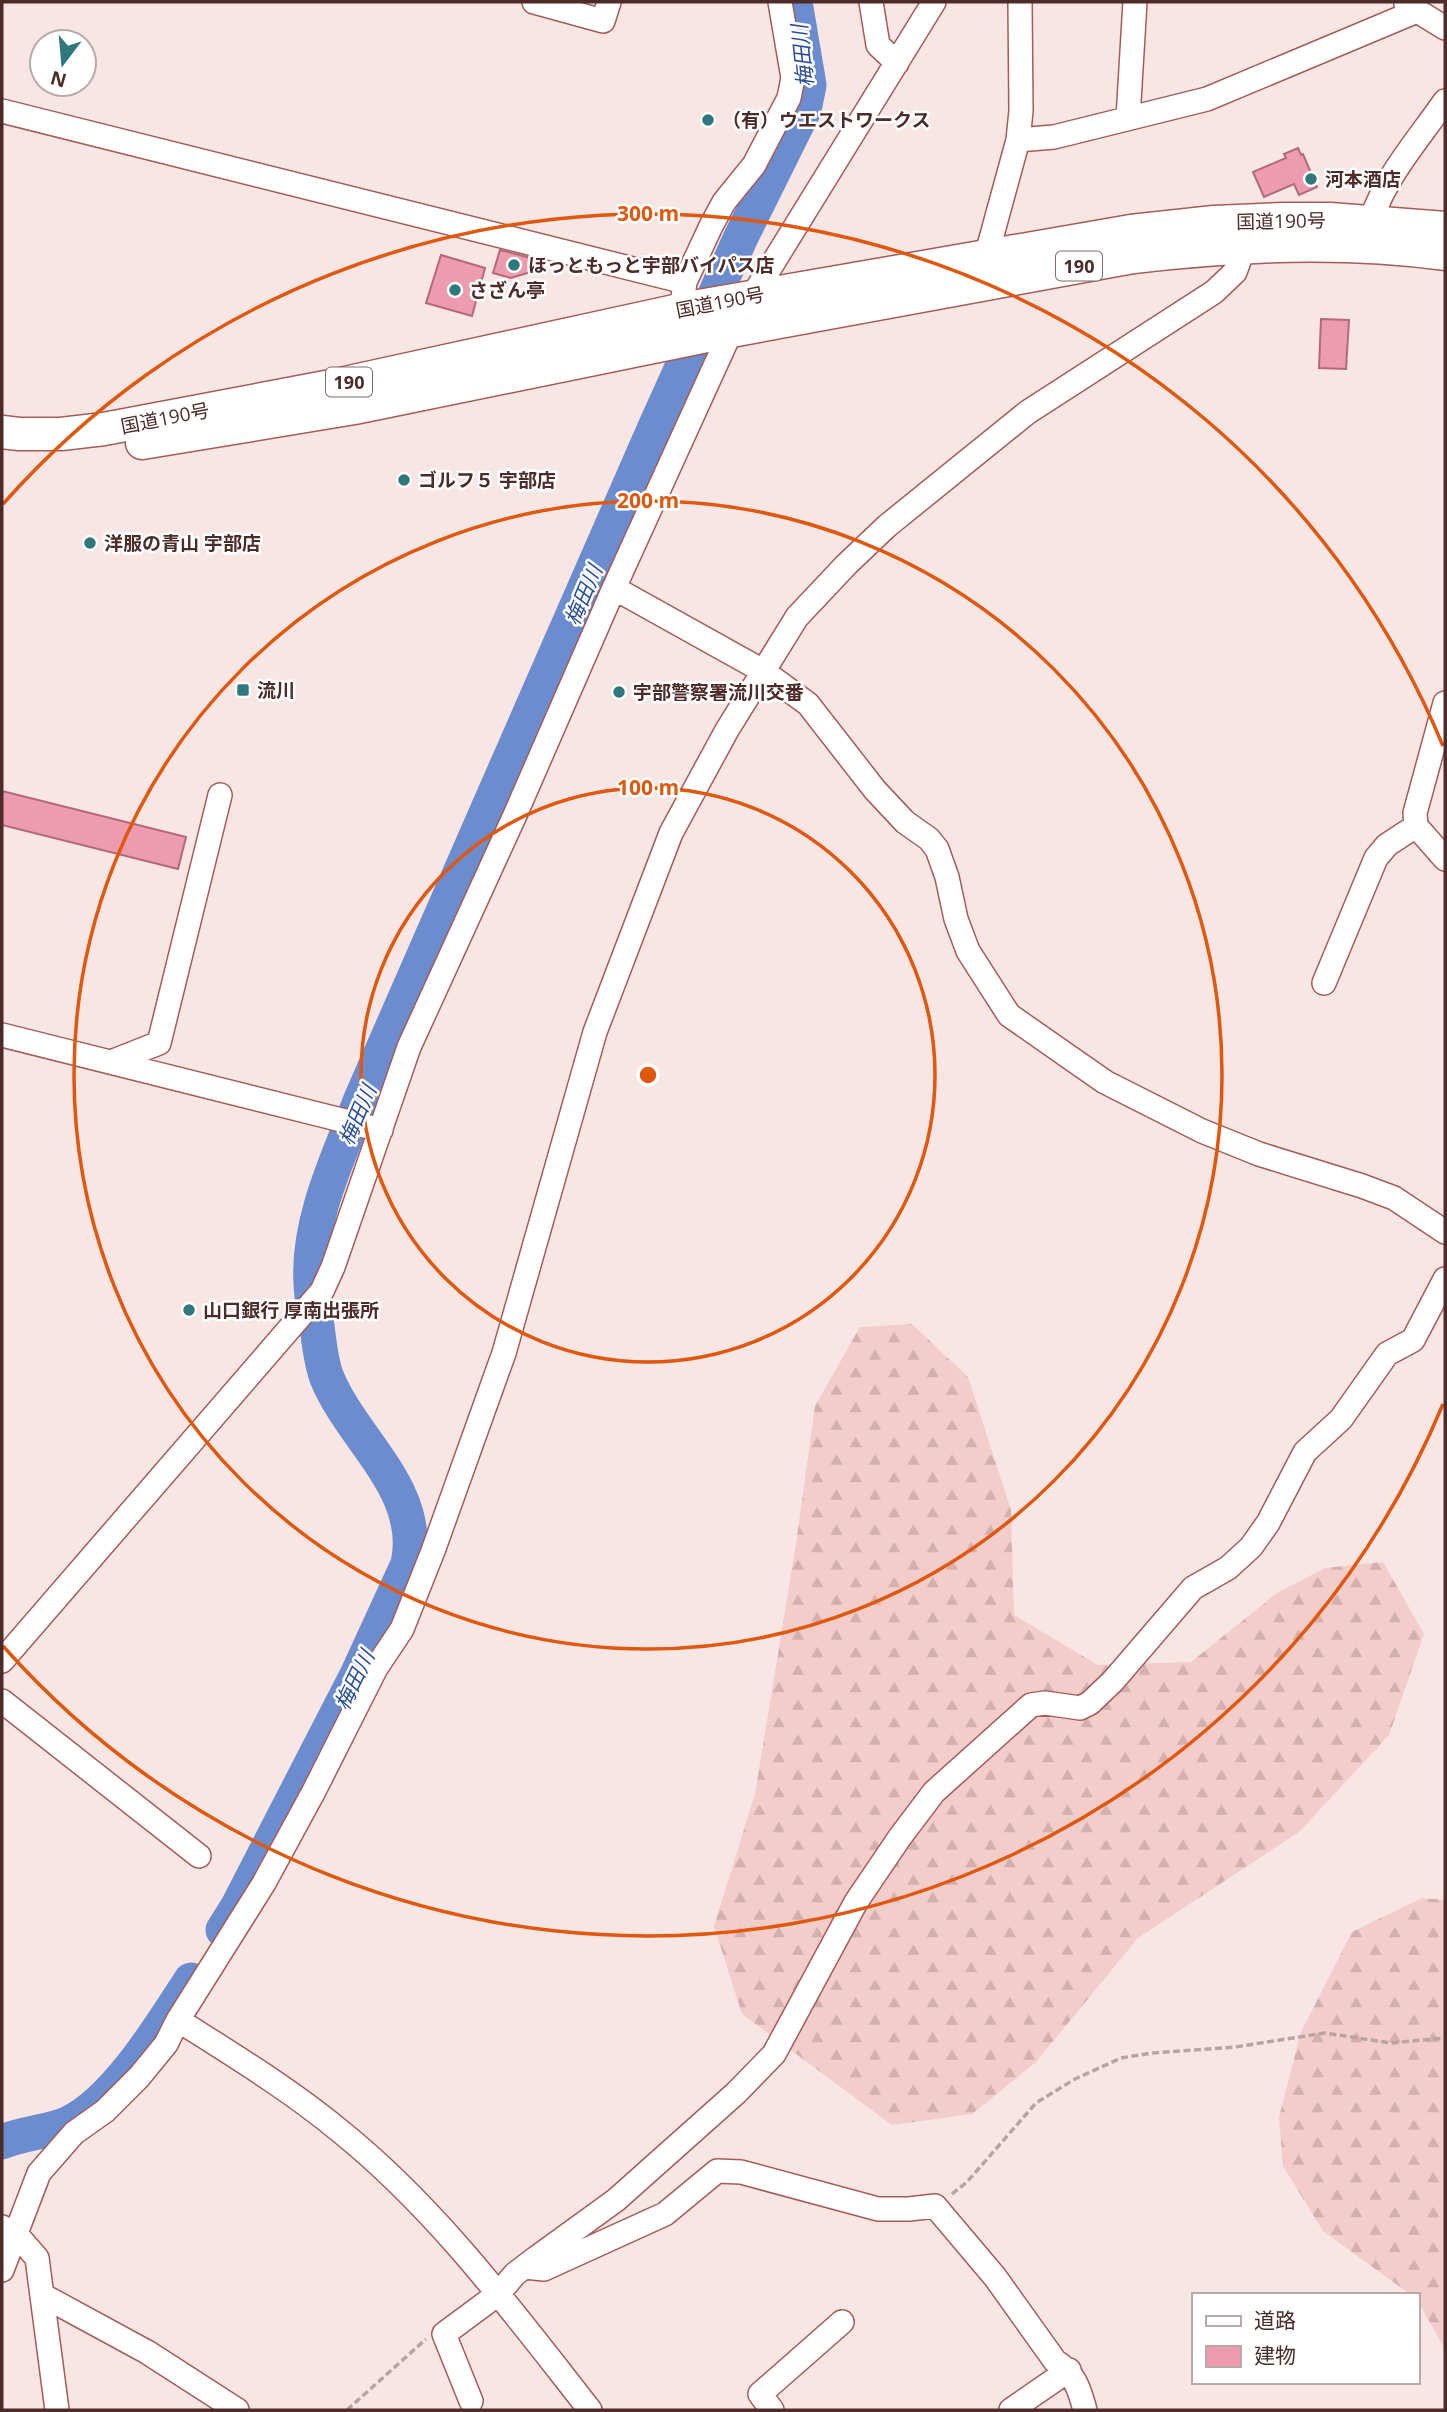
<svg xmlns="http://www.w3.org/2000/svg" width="1447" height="2412" font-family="'Open Sans','Noto Sans JP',sans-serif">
<defs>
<pattern id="forest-firs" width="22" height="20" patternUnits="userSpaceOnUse" patternTransform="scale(1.75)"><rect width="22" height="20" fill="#f3cdca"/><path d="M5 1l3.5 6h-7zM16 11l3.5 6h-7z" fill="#d2b0ae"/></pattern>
</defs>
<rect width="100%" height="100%" fill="#f8e6e4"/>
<path fill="url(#forest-firs)" d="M912,1324L968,1377L1011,1510L1014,1615L1098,1665L1191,1662L1277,1593L1325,1568L1383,1562L1424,1634L1389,1735L1299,1832L1138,1938L1036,2062L972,2114L892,2125L742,2014L714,1926L755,1794L796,1544L815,1406L860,1327Z
M1422,1898L1445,1900V2349L1417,2300V2295H1411L1323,2231L1283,2166L1279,2117L1301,2032L1352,1932Z"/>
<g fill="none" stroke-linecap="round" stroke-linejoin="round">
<path stroke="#6b8ccf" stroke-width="35" d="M223,1930L238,1906L357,1675L408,1564C424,1490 353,1441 327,1378C321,1363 319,1342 317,1326C315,1312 311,1297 311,1283C307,1221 339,1156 361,1099L656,425L741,237L804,110L809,85L795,2
M2,2142C23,2133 50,2132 69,2123C116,2101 163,2023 191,1980"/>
</g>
<path fill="#ed9cb0" stroke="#b4687c" stroke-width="2" d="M1298,148L1301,155L1303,154L1317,187L1299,195L1294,184L1264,197L1253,172L1286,158L1284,154Z
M500,250L535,259L531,272L511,278L493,273Z
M441,255L485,268L472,316L426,303Z
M1321,319L1349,320L1346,369L1319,368Z
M2,791L186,837L178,869L2,825Z"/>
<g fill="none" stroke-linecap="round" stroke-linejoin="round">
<g stroke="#a65b57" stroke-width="26">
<path id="minor" d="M534,2L603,21L609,2
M871,2L878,45L897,63
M1406,4L1445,28
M2,111L685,282
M1128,118L1135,2
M1018,140L1054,137L1207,99L1417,11
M1367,236C1377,185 1416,143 1445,101
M986,257L1018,140L1021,111L1020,2
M683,297L685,282L711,226L724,202L754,165L789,98L793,78L780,2
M614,588L763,671L808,704L875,790L905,822L929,839L937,849L947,877L956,919L968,951L1009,1015L1105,1082L1202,1131L1259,1154L1362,1186L1394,1198L1445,1232
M1445,703L1415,813L1416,826L1445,859
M1324,983L1376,858L1387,845L1416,826
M2,1035L381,1130
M111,1062L159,1043L220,795
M2,1661L322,1291L333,1267L409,1047L515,815L614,588L731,331L934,2
M2,1701L199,1856
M178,2020C233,2055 289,2089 340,2131C438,2210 513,2312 590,2410
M2,2227L16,2234L37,2258L57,2410
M525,2267L544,2269L665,2214L717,2171L741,2172L878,2209H909L935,2206L995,2277L1055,2361C1075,2374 1079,2388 1085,2410
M2,2270L39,2173L74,2133L105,2111L139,2077L166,2044L178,2020L264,1883L314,1791L376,1668L402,1629L433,1551L504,1353L595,1032L671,833L727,730L797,617L846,565L887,526L1028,412L1214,292L1235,272L1244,247
M42,2295L147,2352L237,2410
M471,2401L444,2334L498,2294L515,2274L536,2258L616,2200L736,2093L774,2054L856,1902L900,1837L934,1792L1031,1705L1045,1703L1080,1708L1090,1703L1113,1681L1193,1588L1228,1568L1251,1547L1268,1523L1305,1452L1341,1419L1387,1354L1413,1340L1445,1279
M772,2410L760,2394L842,2322
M1011,2410L1069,2370"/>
</g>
<g stroke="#a65b57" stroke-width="35">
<path id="highway" d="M2,432L19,434H61L104,429L331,386L693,307L1131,231L1214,222L1283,219H1330L1445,228
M142,443L354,408L731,331L1133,257C1237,245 1341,240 1445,254"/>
</g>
<path stroke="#baa3a1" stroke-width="3.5" stroke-dasharray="7 3.5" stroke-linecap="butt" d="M952,2194L967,2182L1036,2103L1075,2079L1121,2058L1152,2053L1235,2047L1325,2033L1391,2043L1445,2038
M347,2410L426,2339"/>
<use href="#minor" stroke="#fff" stroke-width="23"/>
<use href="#highway" stroke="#fff" stroke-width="32"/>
</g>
<g fill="none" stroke="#e0570d" stroke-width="3.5">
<circle cx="648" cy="1075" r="287"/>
<circle cx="648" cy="1075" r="574"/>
<path d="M1443 1404A861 861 0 0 1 3 1646M3 504A861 861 0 0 1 1443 746"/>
</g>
<g fill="#2f787e" stroke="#fff" stroke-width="2.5">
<circle cx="708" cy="120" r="7"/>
<circle cx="1311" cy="179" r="7"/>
<circle cx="514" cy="265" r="7"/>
<circle cx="455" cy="290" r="7"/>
<circle cx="404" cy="480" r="7"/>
<circle cx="90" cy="543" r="7"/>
<rect x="236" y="683" width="14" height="14" rx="3.5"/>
<circle cx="619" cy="692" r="7"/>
<circle cx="189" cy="1310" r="7"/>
</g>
<g text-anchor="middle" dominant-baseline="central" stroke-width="5" stroke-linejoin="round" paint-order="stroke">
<g fill="#fff" stroke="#826b69" stroke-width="2">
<rect x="1056" y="251.5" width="46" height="29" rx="5"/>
<rect x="326" y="367.5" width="46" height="29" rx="5"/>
</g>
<g font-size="18" font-weight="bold" fill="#4c2b29">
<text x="1079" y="266">190</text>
<text x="349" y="382">190</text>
</g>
<g font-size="19" font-weight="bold" fill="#4c2b29" stroke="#fff" text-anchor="start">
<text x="722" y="120">（有）ウエストワークス</text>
<text x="1325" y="179">河本酒店</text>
<text x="528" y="265">ほっともっと宇部バイパス店</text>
<text x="469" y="290">さざん亭</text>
<text x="418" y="480">ゴルフ５ 宇部店</text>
<text x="104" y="543">洋服の青山 宇部店</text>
<text x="257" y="690">流川</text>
<text x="633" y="692">宇部警察署流川交番</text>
<text x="203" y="1310">山口銀行 厚南出張所</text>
</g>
<g font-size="19" fill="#4c2b29" stroke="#fff">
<text transform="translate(1281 221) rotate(-1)">国道190号</text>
<text transform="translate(720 302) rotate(-11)">国道190号</text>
<text transform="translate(165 418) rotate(-11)">国道190号</text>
</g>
<g font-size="21" font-style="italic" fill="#284c9d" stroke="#fff">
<text transform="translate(802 56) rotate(-96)">梅田川</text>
<text transform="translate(583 595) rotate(-67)">梅田川</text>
<text transform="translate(357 1115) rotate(-67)">梅田川</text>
<text transform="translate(354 1680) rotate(-64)">梅田川</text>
</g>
</g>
<circle cx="648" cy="1075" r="10" fill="#e0570d" stroke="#fff" stroke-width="3.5"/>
<g font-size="21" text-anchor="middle" font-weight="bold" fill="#e0570d" stroke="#fff" stroke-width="5" stroke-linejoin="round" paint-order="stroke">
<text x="648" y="221">300 m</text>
<text x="648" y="508">200 m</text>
<text x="648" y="795">100 m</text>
</g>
<rect width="1447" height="2412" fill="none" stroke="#4c2b29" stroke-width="7"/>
<rect x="1192" y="2293" width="228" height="91" fill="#ffffff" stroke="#b7aaa9" stroke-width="2"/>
<rect x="1206" y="2316" width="35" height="10" fill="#ffffff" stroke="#b7aaa9" stroke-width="2"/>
<text x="1254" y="2328" font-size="21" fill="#4c2b29">道路</text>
<rect x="1206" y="2346" width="35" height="21" fill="#ed9cb0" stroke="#b7aaa9" stroke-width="2"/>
<text x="1254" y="2363" font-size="21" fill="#4c2b29">建物</text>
<g transform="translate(63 63) rotate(196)"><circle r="33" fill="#ffffff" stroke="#b7aaa9" stroke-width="2"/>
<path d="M0-5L12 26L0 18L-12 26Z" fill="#2f787e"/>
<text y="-10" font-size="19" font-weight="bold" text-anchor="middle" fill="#4c2b29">N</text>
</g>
</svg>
